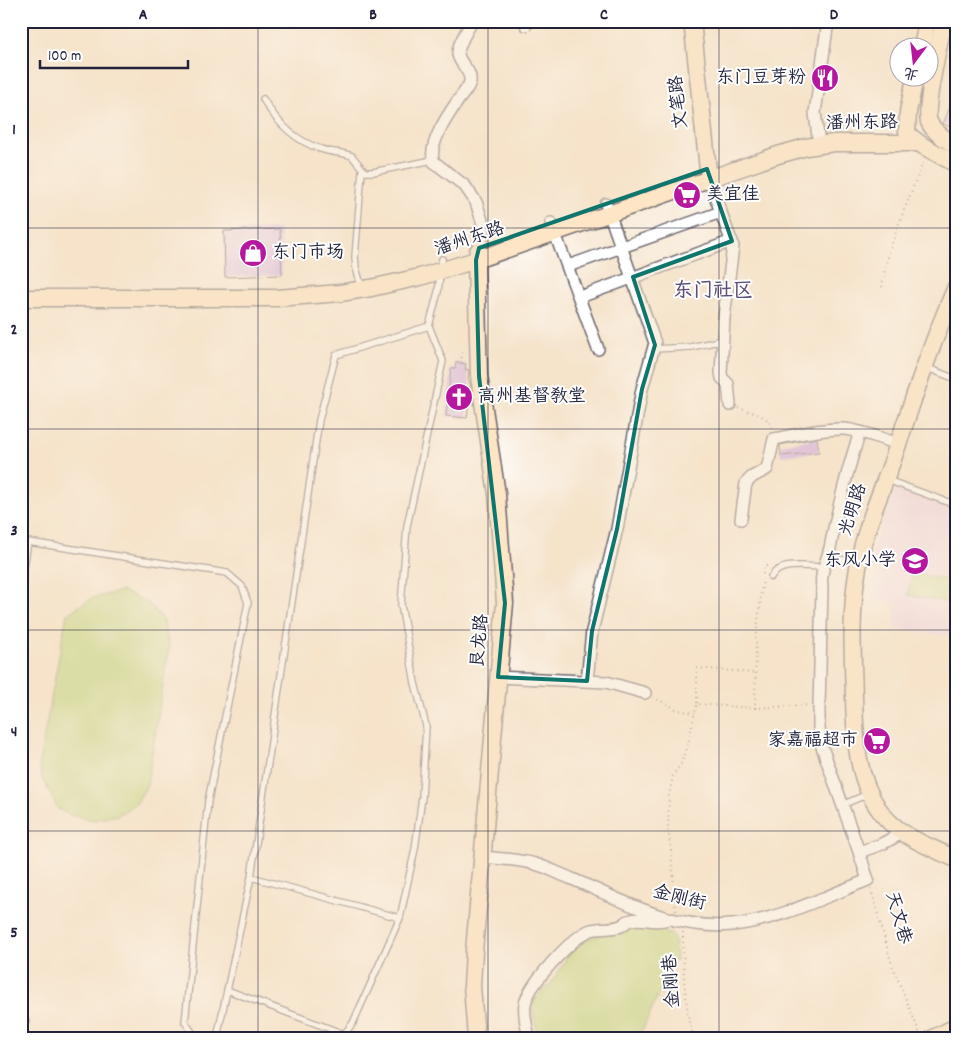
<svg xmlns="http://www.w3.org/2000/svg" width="977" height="1059" font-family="Dekko,'LXGW WenKai TC',sans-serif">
<rect width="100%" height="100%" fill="#fff"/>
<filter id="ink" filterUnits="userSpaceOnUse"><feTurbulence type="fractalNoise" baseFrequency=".02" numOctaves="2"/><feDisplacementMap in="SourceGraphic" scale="10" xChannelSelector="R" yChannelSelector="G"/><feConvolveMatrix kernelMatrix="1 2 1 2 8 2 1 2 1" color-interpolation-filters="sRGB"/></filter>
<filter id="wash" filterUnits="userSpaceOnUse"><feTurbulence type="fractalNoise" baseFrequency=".0096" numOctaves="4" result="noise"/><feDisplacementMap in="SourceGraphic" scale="20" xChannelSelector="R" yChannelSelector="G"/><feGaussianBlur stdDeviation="1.12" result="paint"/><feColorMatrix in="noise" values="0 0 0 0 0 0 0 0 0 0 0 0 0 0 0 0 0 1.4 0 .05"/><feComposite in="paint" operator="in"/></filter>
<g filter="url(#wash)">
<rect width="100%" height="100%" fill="#f5e3ca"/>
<path fill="#eed0e8" d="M894,489L956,511V637L894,628L896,603L874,600L879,563L869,559Z"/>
<path fill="#bbd57a" stroke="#6e7c5a" d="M912,573L954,581L952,603L908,595Z
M122,591L148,603L163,620L169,646L147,785L136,804L118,815L94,820L70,815L58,809L42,778L39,763L67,614L92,598Z
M638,921L663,929L666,934L671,933L674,937L676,961L662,962L663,984L643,1029L635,1034L613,1038H538L532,1005L541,992L550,985L569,954L578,946L588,939Z"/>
<g id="blocks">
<path fill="#c8a0e7" d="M955,95H956V129L943,124Z
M280,229L282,275L225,277L224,231Z
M456,362L466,364L465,369L469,370L468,378L471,387L467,418L446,416L451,368H455Z
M817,438L819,452L781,456L780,445Z"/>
</g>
</g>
<g filter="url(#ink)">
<use href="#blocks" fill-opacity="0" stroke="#6c666d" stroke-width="1"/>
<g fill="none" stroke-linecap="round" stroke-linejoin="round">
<g stroke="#6c666d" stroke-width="8">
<path id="lane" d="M263,99C277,123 295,141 321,149C331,153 343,152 352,156L365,172H373L433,160
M362,171L355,257L356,268L362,288
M654,349L691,347L723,340
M925,367L956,379
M887,480L956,505
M827,557L857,562
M771,577C780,561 808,567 824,567
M21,588L28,542L227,573L242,586L248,603L208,801L185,1022L196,1038
M842,805L868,794
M251,877L400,918
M227,990L344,1034
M21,1030L26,1021
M217,1038L251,877L319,420L336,355L429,326L438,292L442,259
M341,1038L353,1023L400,918L415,849L422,797L426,726L415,683L401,605L407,526L443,361L429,326"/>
</g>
<g stroke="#6c666d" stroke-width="14">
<path id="street" d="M472,21C468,30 458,43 458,54C459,64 472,70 470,82C468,89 461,96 457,102C448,115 427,146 434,162L465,186L476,202L484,227L483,235L479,248
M744,21L759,23L762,21
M526,25L528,21
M819,144L815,113L828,21
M709,179L733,246L724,318L721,373L722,378L728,384L730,405
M551,223L598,349
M568,266L721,212
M580,297L732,241
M741,519L746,483L752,477L767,469L774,439C796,435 822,428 844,429C863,431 880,438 898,444
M498,677L606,682L645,693
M587,681L592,631L617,529L642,389L655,343L606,204
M859,852L821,744L819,728V707L822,588C820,570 826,564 830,548C838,508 847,470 860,432
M483,857C500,859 518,859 535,864C547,867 559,874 570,878C621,900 675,931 732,925C776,921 827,896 868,880L859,852L882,844L902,833
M529,1038C527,1027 523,1014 525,1004C529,984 572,937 591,930C599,928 614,929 621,926C625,924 626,921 631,920C644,917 655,924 668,919"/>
</g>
<g stroke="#6c666d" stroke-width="19">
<path id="secondary" d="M692,21L709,179
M944,21C940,39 924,109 929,122C934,133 947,140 956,146
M922,48L927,21
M907,132L908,112L915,78
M910,136L923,146L956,164
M956,287C931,344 912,403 892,462C879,498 862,535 857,574C850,615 853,657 854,698C855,735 856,776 878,808C895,835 928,846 956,859
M21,298H277L340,293L371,288L420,277L476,260L778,155L806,147L834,143H918
M476,1038L472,986L474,951L505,603L497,494L479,376L476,260L478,251
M933,1038L956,1027"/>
</g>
<path stroke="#6c666d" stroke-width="2" stroke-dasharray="1 4" stroke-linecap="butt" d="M882,287C887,246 909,199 924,160
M461,363L462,352L465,350
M738,408C751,412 769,415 773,429
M763,574L764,566H769
M653,697L678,710L695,713
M697,703V668L755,673
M755,708L810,705
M871,889L892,965L921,1036
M676,911L671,849L668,830L669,796L673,775L681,764L688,743L697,704L755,708L756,639L763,579
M683,932L684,980L689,1022L694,1038"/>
<use href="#lane" stroke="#fff" stroke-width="5.5"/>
<use href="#street" stroke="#fff" stroke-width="11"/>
<use href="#secondary" stroke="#fde5c5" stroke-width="16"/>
</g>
</g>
<path d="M0 0H977V1059H0ZM707,169L732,241L633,277L655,345L642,389L617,529L592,631L587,681L498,677L505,603L479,376L476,260L479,248Z" fill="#f5e3ca" fill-opacity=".55" fill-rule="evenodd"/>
<path fill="none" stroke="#0f766e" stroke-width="4" stroke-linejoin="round" d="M707,169L732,241L633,277L655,345L642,389L617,529L592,631L587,681L498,677L505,603L479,376L476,260L479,248Z"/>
<path fill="none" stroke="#22223b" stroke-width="1" stroke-opacity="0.55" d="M258,21V1038M488,21V1038M719,21V1038M21,228H956M21,429H956M21,630H956M21,831H956"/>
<defs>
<g id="restaurant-disc" transform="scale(1.4375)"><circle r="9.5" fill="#b5179e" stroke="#fff"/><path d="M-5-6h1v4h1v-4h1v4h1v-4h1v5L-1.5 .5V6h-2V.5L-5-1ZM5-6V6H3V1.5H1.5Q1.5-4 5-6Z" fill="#fff"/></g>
<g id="supermarket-disc" transform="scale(1.4375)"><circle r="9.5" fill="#b5179e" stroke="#fff"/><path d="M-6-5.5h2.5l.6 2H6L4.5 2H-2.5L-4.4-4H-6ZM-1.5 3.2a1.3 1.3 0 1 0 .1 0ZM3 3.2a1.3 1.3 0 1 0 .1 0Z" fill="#fff"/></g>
<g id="shop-disc" transform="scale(1.4375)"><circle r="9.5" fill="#b5179e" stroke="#fff"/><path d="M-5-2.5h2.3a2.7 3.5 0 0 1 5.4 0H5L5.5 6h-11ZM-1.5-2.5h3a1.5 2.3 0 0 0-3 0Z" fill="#fff"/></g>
<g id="church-disc" transform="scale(1.4375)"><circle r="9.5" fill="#b5179e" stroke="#fff"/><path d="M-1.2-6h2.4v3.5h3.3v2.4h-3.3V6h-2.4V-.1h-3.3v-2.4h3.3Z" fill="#fff"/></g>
<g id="school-disc" transform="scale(1.4375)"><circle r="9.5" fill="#b5179e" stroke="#fff"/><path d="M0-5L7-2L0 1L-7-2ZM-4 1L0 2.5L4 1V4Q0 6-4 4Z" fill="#fff"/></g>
</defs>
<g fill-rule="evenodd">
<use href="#restaurant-disc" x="825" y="78"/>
<use href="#supermarket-disc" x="687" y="195"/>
<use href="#shop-disc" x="253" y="253"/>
<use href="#church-disc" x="459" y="397"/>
<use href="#school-disc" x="915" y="561"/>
<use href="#supermarket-disc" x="877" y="741"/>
</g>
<g text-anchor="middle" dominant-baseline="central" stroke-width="4" stroke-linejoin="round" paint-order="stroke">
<g font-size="18" fill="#22223b" stroke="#fff" text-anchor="end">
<text x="806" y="78">东门豆芽粉</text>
<text x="706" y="195" text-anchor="start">美宜佳</text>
<text x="272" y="253" text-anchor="start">东门市场</text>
<text x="478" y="397" text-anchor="start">高州基督教堂</text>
<text x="896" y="561">东风小学</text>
<text x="858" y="741">家嘉福超市</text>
</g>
<g font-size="18" fill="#22223b" stroke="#fff">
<text transform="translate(680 102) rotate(-96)">文笔路</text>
<text transform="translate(862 124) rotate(-1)">潘州东路</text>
<text transform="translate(470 240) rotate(-18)">潘州东路</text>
<text transform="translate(854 510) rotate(-72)">光明路</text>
<text transform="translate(481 641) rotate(-85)">艮龙路</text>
<text transform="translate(679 899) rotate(14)">金刚街</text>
<text transform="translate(897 918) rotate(74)">天文巷</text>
<text transform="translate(673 981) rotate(-94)">金刚巷</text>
</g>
<g font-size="20" font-weight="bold" fill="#5c4e77" stroke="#fff">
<text x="713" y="292">东门社区</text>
</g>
</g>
<rect width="977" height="1059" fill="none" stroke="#fff" stroke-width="55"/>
<g transform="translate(914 62) rotate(195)"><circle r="24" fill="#ffffff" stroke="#a7a7b1"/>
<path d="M0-4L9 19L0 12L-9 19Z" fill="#b5179e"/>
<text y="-8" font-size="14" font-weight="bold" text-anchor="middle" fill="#22223b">北</text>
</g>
<path d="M40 60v8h148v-8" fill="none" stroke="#22223b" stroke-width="2.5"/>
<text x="48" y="60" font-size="15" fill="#22223b" stroke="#ffffff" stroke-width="4" paint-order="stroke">100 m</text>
<rect x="28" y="28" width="922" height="1004" fill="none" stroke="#22223b" stroke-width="2"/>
<g font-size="16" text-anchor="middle" font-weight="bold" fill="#22223b">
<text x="143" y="19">A</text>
<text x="373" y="19">B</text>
<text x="604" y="19">C</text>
<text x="834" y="19">D</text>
<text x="14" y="134">1</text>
<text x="14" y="334">2</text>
<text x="14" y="535">3</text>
<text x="14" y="736">4</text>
<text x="14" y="937">5</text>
</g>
</svg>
